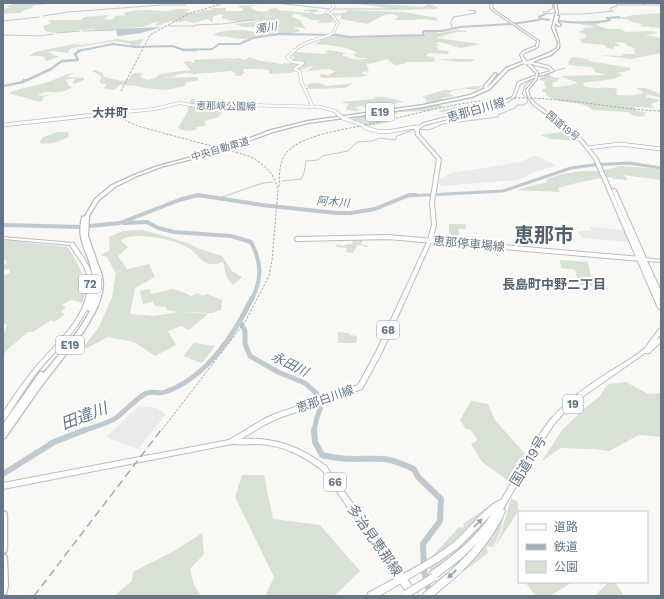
<svg xmlns="http://www.w3.org/2000/svg" width="664" height="599" font-family="'Work Sans','Noto Sans JP',sans-serif">
<rect width="100%" height="100%" fill="#f8f8f5"/>
<path fill="#e9eae9" d="M533,156H536L557,166L537,171L518,180L440,186L439,180L451,173L521,162Z
M590,227L624,230L631,242L582,238L578,231H591Z
M139,406L156,408L166,414L138,449L106,437Z"/>
<path fill="#d9e0d6" d="M17,3H53L32,6L34,7L25,10L20,13L3,14V9L12,7H4Z
M351,3H385L382,4L423,7L428,4L438,7L437,9L402,10Z
M258,5L250,7C256,12 261,12 269,11L268,9L277,8L278,10L310,13V11H304V10L315,9L320,11L312,13C317,16 320,14 325,13C335,13 337,15 348,11L346,10L404,12L438,18L436,19L439,21L420,19L413,20H395L399,16L392,14L384,15L367,24L341,19V15L331,16L334,19L332,21L337,22L317,23L320,20C308,22 303,13 293,14L292,17L300,20L306,29L299,27L293,28L300,30L298,32L243,39L213,35C221,29 245,29 255,32V35H258L270,33L259,27H243L234,24L257,21H232L221,18L224,15L219,14L213,17V22H212L208,19L194,23L185,21L180,22L171,21L157,26L155,25L158,22L152,23L143,27L108,30H94L95,29L77,30L75,32C70,32 49,33 47,32C45,31 44,28 43,26L52,23L48,22L50,20H81L84,17L109,15L103,19L111,20L115,17V16L126,15L124,13C137,9 148,10 162,11C174,11 177,7 190,10L185,12L197,13L205,10H213L210,8H226L225,11H242L243,9L237,6Z
M661,13V28L638,26L642,25L639,23L626,21H631L630,20L614,18V19L610,18L618,17L609,16L625,17L633,15Z
M575,23H601L596,25L608,29H621L626,32L652,31L658,33L645,35L661,38V53L631,59L600,55L623,56H624L621,54H635L634,48L626,45V43L615,42L620,46H614V49L607,48L605,45L581,43L582,41L579,39L585,38L586,35L578,32L584,30L583,28L595,27Z
M456,30L466,31V32H457L436,38L481,44L461,48L439,42L436,44L441,46H435L439,48L437,50L448,51L449,54L429,53L426,56L434,57V59H472L475,61L460,62L436,59L434,62H406L404,64L395,65L387,59L370,64L366,63L369,71L362,72V74L368,75L362,77L321,78L320,74L329,75L336,71L328,69L306,71L313,67L312,66L290,73L269,74V70L259,69H243L244,73L241,76L233,75L236,74L232,71L194,74L186,73L175,75L177,76L162,78L197,77L199,80L185,83V86L166,90L145,88L139,86L119,85L117,88L113,90L104,88L107,84H102L99,81L102,78L98,74L92,71L95,70L103,73V76L105,77L121,81L128,80C132,73 134,72 143,74L139,77L148,80L155,78L160,74L191,70L183,62L189,61L193,63L195,62L194,60L232,58L231,59L239,58L245,60L249,57L261,61L277,63L278,64L294,63L289,59L296,58L292,56L296,52L323,54L328,52L325,51L330,50L346,53L343,54V56C351,59 360,61 368,58H357L353,54L358,53C347,46 327,45 315,44L320,41L319,39L326,37L338,36L368,38L372,36L425,35L426,31H442L434,34Z
M118,39L130,41L144,39L139,46H128L132,44L116,41L72,48L67,53L54,51L48,52L59,57L47,61L44,59L45,57L40,56H29L35,52L74,44L83,45Z
M572,57L588,59L589,61L631,68V70L618,73L623,75C610,82 597,80 583,83L584,86C595,90 606,86 617,89L616,95C625,96 634,96 643,93V92L636,88H645L661,94V98L647,94L646,97L661,100L651,104L654,108L634,107L635,110L648,113L642,114L646,115C641,118 636,116 630,114L631,113C618,110 605,112 592,110C585,100 557,105 546,95V93L542,91L543,89L548,88L545,87L546,85H544L545,81L540,80L544,76L549,74L552,77L561,78L557,81L552,83L553,87C557,87 574,85 578,83L560,76L606,75L595,72L594,69L591,67L568,65L569,64L568,62Z
M74,73L66,77L84,78V80L74,84L72,83L76,78L65,80L68,82L67,84L72,88C68,89 63,92 58,92C51,93 45,90 38,95L42,96L52,94L41,98L44,99L40,102L9,93C20,88 30,87 42,84C53,81 64,74 74,73Z
M311,83H319L328,86L354,83L344,88L307,89L308,86L306,85Z
M475,86H482C477,91 473,89 467,89C461,88 454,91 448,93L454,96L442,98L443,100L437,102L443,107L425,111L399,112L396,114L382,116L388,122C370,126 369,128 352,121L355,117L373,115C368,107 364,105 355,107L359,111L347,110L346,108L349,104L340,102L373,99L376,98L374,97C385,96 395,100 405,102L397,103L384,108L392,112L431,107L428,103H422L427,102L425,98L421,97L444,90H452Z
M191,99H200L197,103L214,106H239L222,112L219,117L204,121L206,124L204,126L197,127L195,130L186,131L178,128L188,111V105Z
M494,101L499,103C480,112 458,115 438,112L444,109Z
M569,131L580,141L551,139L540,135Z
M58,132H68L69,136C59,142 51,145 39,143L43,137Z
M621,166L661,169V180L624,175L628,180L614,179L611,177C592,179 576,183 558,188L560,192L517,190C528,186 537,185 547,182V179C562,173 577,171 593,171C602,171 612,168 621,166Z
M449,224H466V229H458L459,235L457,236V241H452V235L449,233Z
M143,230L188,243L197,248L222,256L232,271L242,277L233,285L227,278L223,262C219,263 214,265 211,264C201,263 196,252 189,248C173,239 136,231 120,240L128,247L118,256L127,269L115,272L107,257L101,255L110,250L109,237L123,231Z
M353,239H363L361,244L368,246L367,247L358,245L353,253L346,252L347,248L336,247L337,244L344,246L346,244H352Z
M3,240L68,247C80,268 88,278 83,303L71,300L62,305L66,307L61,312L65,314L54,322L51,320L33,332H28L6,351L3,356V332L5,331L7,324H3V276L10,273V269L3,270V264L8,263L3,258Z
M560,260L588,262L593,286L564,283V281L578,282L575,270L561,268Z
M149,264L155,277L135,288L130,314L154,316L179,312L167,310L166,307L156,306L153,304L154,301L143,304L140,291L149,289L151,294L173,289C180,292 185,292 191,296L198,293L202,296L207,294L222,300L221,310L212,313L182,312L208,314L189,330L181,326L168,331L176,345L155,356L134,342L108,337L87,348L83,347L99,327L112,297L116,272Z
M338,332L350,333V335L357,336L356,343H338Z
M194,343L215,346L202,363L183,356Z
M626,382L648,394L661,393V437L639,435L609,451L594,449L561,448L542,461L562,430L586,407L599,397L608,384Z
M471,401L488,404L495,420L526,455L511,483L482,462L471,444L478,440L470,429H466L460,420Z
M242,475H264L273,519L320,525L360,571L334,596H265L274,577L235,497Z
M511,498L518,502V510L512,521L494,548L501,533Z
M496,501H502L461,539L428,561L459,527L463,528L464,526L463,524Z
M507,503L500,532L493,547L486,546L488,553L470,567L452,578L494,526Z
M496,510L477,534L432,574L427,566Z
M202,533L204,554L190,569L194,585L201,596H115L116,594L132,581L133,572L174,551Z
M525,582H573L550,596H536Z
M609,582H615L624,596H594Z"/>
<path fill="#c0c9cf" d="M162,27L141,33L119,36H117L116,29Z"/>
<g fill="none" stroke-linecap="round" stroke-linejoin="round">
<path stroke="#c0c9cf" stroke-width="1" d="M261,3H265
M275,3L330,9
M643,5L648,3
M333,9H397
M545,14L543,12H549L548,11L553,8L552,4L558,3
M545,14L554,13
M561,14H584L613,11L610,8L617,6L616,5H661
M43,16L68,12L162,5H186
M3,21L39,17
M222,24L252,20
M195,25L221,24
M169,26H195
M451,28L453,26L450,24L452,21L451,20L454,18L453,17L476,13L474,12L476,11L468,10
M83,31L115,30
M56,33L80,31
M3,35L40,36L53,34
M540,80L552,72L565,68
M526,97L522,94L525,85L531,81
M418,129L429,130L443,124L498,117V115L515,108L517,105H524L528,102L527,99
M282,181L301,179L304,173L306,161L318,160L322,156L348,151L357,142L372,141L380,138L395,140L397,136L415,129
M219,198L263,183L272,182"/>
<path stroke="#c0c9cf" stroke-width="2" d="M541,19L549,20
M559,21C568,23 602,23 610,20L607,18L619,17
M78,51L113,44L135,47L172,46L184,50L212,49L219,44H239L253,38L280,34L338,35L349,37L424,35L423,32L425,31H442L460,27L512,24L538,20L541,19L539,17L545,14"/>
<path stroke="#c0c9cf" stroke-width="2.5" d="M183,50H196
M3,86L23,82L24,80L25,81L51,69L62,61L78,60L75,54L81,50"/>
<path stroke="#c0c9cf" stroke-width="3" d="M195,196H203
M407,196L503,191L571,168L593,165L629,163L661,168"/>
<path stroke="#c0c9cf" stroke-width="4" d="M124,223L147,222L158,228L174,232L231,236L251,242C262,263 262,279 252,299
M3,225L80,227L120,223L179,200L198,195L262,205L336,213H351L375,209L409,195H416"/>
<path stroke="#c0c9cf" stroke-width="5" d="M240,321L245,331V344L250,356L278,372L305,383L317,394L322,404L317,417L314,431
M82,431C93,427 107,424 116,418C123,413 140,395 147,393C153,391 159,394 165,392C206,378 234,335 252,298"/>
<path stroke="#c0c9cf" stroke-width="6" d="M314,430L315,442L322,455C343,461 363,458 384,459C394,460 405,465 414,469L418,477L441,499L440,521L423,544L424,571L430,596
M3,474L54,442L85,430"/>
<g stroke="#b8bdc2" stroke-width="3">
<path id="secondary-far3" d="M294,51C305,40 320,40 333,33L338,23L331,14L327,12L334,7L332,3"/>
</g>
<g stroke="#b8bdc2" stroke-width="3.5">
<path id="secondary-far2" d="M295,50L287,57L293,62L303,63L295,69L300,72L301,81L313,107
M104,114L155,109L179,103L197,106L239,105L321,107L335,111L338,114"/>
</g>
<g stroke="#b8bdc2" stroke-width="4.5">
<path id="secondary-far1" d="M337,113L339,115
M343,118L362,125
M3,125L113,113
M364,127C388,137 396,128 419,127
M587,148L620,144L661,149"/>
</g>
<g stroke="#b8bdc2" stroke-width="6">
<path id="secondary" d="M297,239L388,237L641,259"/>
</g>
<g stroke="#b9bdc1" stroke-width="2">
<path id="primary" d="M528,61L549,66L554,71L540,76V74L551,71L547,68L527,63Z
M534,76L536,77L520,84L515,97L503,105L425,125L419,129V134L441,159L434,203L436,225L432,240L382,352L362,389L279,418L266,424L241,439C275,437 299,446 326,466L417,593L418,596H409L322,470C302,455 283,445 258,444C250,444 241,445 232,444L3,489V483L229,440L262,420L275,414L358,385L376,352L428,240L432,225L430,203L437,159L416,135L415,129L423,123L501,103L513,96L518,82Z
M3,237L74,243C80,254 91,265 92,278C97,315 59,346 38,371C26,386 16,404 5,420H3C3,418 3,416 3,414C4,409 11,401 14,396C20,387 27,378 34,369C55,344 93,314 87,277C86,265 76,256 70,245L3,239Z"/>
</g>
<g stroke="#b8bcbf" stroke-width="2">
<path id="trunk" d="M491,3H493L492,7L494,10L539,41L538,47L525,53L522,55C526,62 534,66 538,73L537,79L528,90L530,97L535,103L578,134L598,159L641,258L612,190L613,189H614L616,190L646,258L661,260V262L647,261L661,291V299L659,298L661,302V310L658,308L594,159L576,136L533,105L528,97L526,90L535,79L536,73L523,61L520,55L523,51L536,46L537,41L492,10L490,7Z
M661,328V334L656,340L661,337V342L649,353H645L585,395L564,413L555,423L540,445L503,509L505,511C503,516 501,521 498,525C483,553 458,576 433,596H423L424,593C444,577 463,561 479,541L462,558L436,578L433,579L430,578L429,575L430,572C454,556 475,538 492,514L459,547L438,562L379,596H367L368,593C397,577 427,563 453,543C467,532 486,505 501,500C518,473 531,443 551,419C575,391 609,373 639,353L645,348L659,329Z"/>
</g>
<g stroke="#b8bcbf" stroke-width="2.5">
<path id="motorway" d="M554,3H556L558,12L557,16H559L557,22L561,25L559,26L555,23C553,33 561,37 559,48L551,55L529,63V61L549,53L557,48L558,42L552,28L556,12Z
M524,61L526,62L508,70L490,89L472,97L423,107L308,123L273,132L229,148L226,147L271,130L308,121L423,105L470,95L488,87L506,68Z
M495,73L497,74L486,88H484V86Z
M222,149L224,150L223,151L161,167L137,176L115,187L98,201L89,216L88,236L102,276L103,284L102,293L99,303L95,312L84,331L40,388L5,438L3,439V424L40,372H42L44,373C60,353 78,334 90,311L87,310L86,309C91,298 95,284 92,272C88,251 76,241 82,217L85,216L95,199L112,185L134,175L158,166Z
M3,511L6,512L7,515V549L6,552L3,553Z
M3,554L6,555L7,558L8,586L6,594L3,595Z"/>
</g>
<use href="#secondary-far3" stroke="#fff" stroke-width="2"/>
<use href="#secondary-far2" stroke="#fff" stroke-width="2.5"/>
<use href="#secondary-far1" stroke="#fff" stroke-width="3"/>
<use href="#secondary" stroke="#fff" stroke-width="4"/>
<use href="#primary" fill="#fff" fill-rule="evenodd"/>
<use href="#trunk" fill="#fff" fill-rule="evenodd"/>
<use href="#motorway" fill="#fff" fill-rule="evenodd"/>
<path stroke="#a6acb2" stroke-width="1" stroke-dasharray="2.5 1.5" stroke-linecap="butt" d="M121,91L150,35L188,14L224,3
M119,114L128,122L141,127L249,156C264,164 275,173 278,191L272,260L269,276L245,322L161,431
M279,187C280,175 278,162 287,152C305,133 350,129 375,123C424,112 472,98 522,98C569,98 614,109 661,111"/>
<path stroke="#a6acb2" stroke-width="1.5" stroke-dasharray="8 4.5" stroke-linecap="butt" d="M34,596L161,430"/>
<g stroke="#b8bdc2" stroke-width="4.5" stroke-linecap="butt">
<path id="secondary-bridge" d="M339,115L343,118
M362,125L364,127"/>
</g>
<g stroke="#b8bcbf" stroke-width="9" stroke-linecap="butt">
<path id="trunk-bridge" d="M406,594L434,577"/>
</g>
<g stroke="#b8bcbf" stroke-width="4" stroke-linecap="butt">
<path id="motorway-bridge-far1" d="M525,63L530,62"/>
</g>
<g stroke="#b8bcbf" stroke-width="5.5" stroke-linecap="butt">
<path id="motorway-bridge" d="M219,149L228,147"/>
</g>
<use href="#secondary-bridge" stroke="#fff" stroke-width="3"/>
<use href="#trunk-bridge" stroke="#fff" stroke-width="7"/>
<use href="#motorway-bridge-far1" stroke="#fff" stroke-width="3"/>
<use href="#motorway-bridge" stroke="#fff" stroke-width="4"/>
</g>
<defs><path id="oneway-solid" d="M-6-.8H1V-3.2L6.5 0L1 3.2V.8H-6Z"/></defs>
<g fill="#949fab">
<use href="#oneway-solid" transform="translate(478 523) rotate(-45)"/>
<use href="#oneway-solid" transform="translate(452 574) rotate(137)"/>
</g>
<g text-anchor="middle" dominant-baseline="central" stroke-width="4" stroke-linejoin="round" paint-order="stroke">
<g font-size="10" fill="#667687" stroke="#fff">
<text transform="translate(226 106) rotate(1)">恵那峡公園線</text>
<text transform="translate(563 126) rotate(39)">国道19号</text>
<text transform="translate(220 149) rotate(-16)">中央自動車道</text>
</g>
<g font-size="11" font-style="italic" fill="#627783" stroke="#fff">
<text transform="translate(266 28) rotate(-8)">濁川</text>
<text transform="translate(333 202) rotate(4)">阿木川</text>
</g>
<g fill="#fff" stroke="#949fab" stroke-width="1">
<rect x="366" y="103" width="28" height="18" rx="3"/>
<rect x="79" y="275" width="22" height="18" rx="3"/>
<rect x="377" y="321" width="22" height="18" rx="3"/>
<rect x="56" y="336" width="28" height="18" rx="3"/>
<rect x="563" y="395" width="20" height="18" rx="3"/>
<rect x="324" y="473" width="22" height="18" rx="3"/>
</g>
<g font-size="11" font-weight="bold" fill="#667687">
<text x="380" y="112">E19</text>
<text x="90" y="284">72</text>
<text x="388" y="330">68</text>
<text x="70" y="345">E19</text>
<text x="573" y="404">19</text>
<text x="335" y="482">66</text>
</g>
<g font-size="12" fill="#667687" stroke="#fff">
<text transform="translate(476 110) rotate(-16)">恵那白川線</text>
<text transform="translate(469 244) rotate(5)">恵那停車場線</text>
<text transform="translate(325 399) rotate(-19)">恵那白川線</text>
</g>
<g font-size="12" font-weight="bold" fill="#54606c" stroke="#fff">
<text x="110" y="113">大井町</text>
</g>
<g font-size="13" font-weight="bold" fill="#54606c" stroke="#fff">
<text x="554" y="284">長島町中野二丁目</text>
</g>
<g font-size="13" font-style="italic" fill="#627783" stroke="#fff">
<text transform="translate(290 364) rotate(26)">永田川</text>
</g>
<g font-size="14" fill="#667687" stroke="#fff">
<text transform="translate(528 461) rotate(-59)">国道19号</text>
<text transform="translate(375 540) rotate(55)">多治見恵那線</text>
</g>
<g font-size="16" font-style="italic" fill="#627783" stroke="#fff">
<text transform="translate(84 416) rotate(-21)">田違川</text>
</g>
<g font-size="20" font-weight="bold" fill="#54606c" stroke="#fff">
<text x="544" y="235">恵那市</text>
</g>
</g>
<rect width="664" height="599" fill="none" stroke="#667687" stroke-width="8"/>
<rect x="518" y="511" width="130" height="72" fill="#ffffff" stroke="#c2c8cf"/>
<rect x="526" y="524" width="20" height="6" fill="#ffffff" stroke="#c2c8cf"/>
<text x="554" y="531" font-size="12" fill="#667687">道路</text>
<rect x="526" y="544" width="20" height="6" fill="#a6acb2" stroke="#c2c8cf"/>
<text x="554" y="551" font-size="12" fill="#667687">鉄道</text>
<rect x="526" y="561" width="20" height="12" fill="#d9e0d6" stroke="#c2c8cf"/>
<text x="554" y="571" font-size="12" fill="#667687">公園</text>
</svg>
